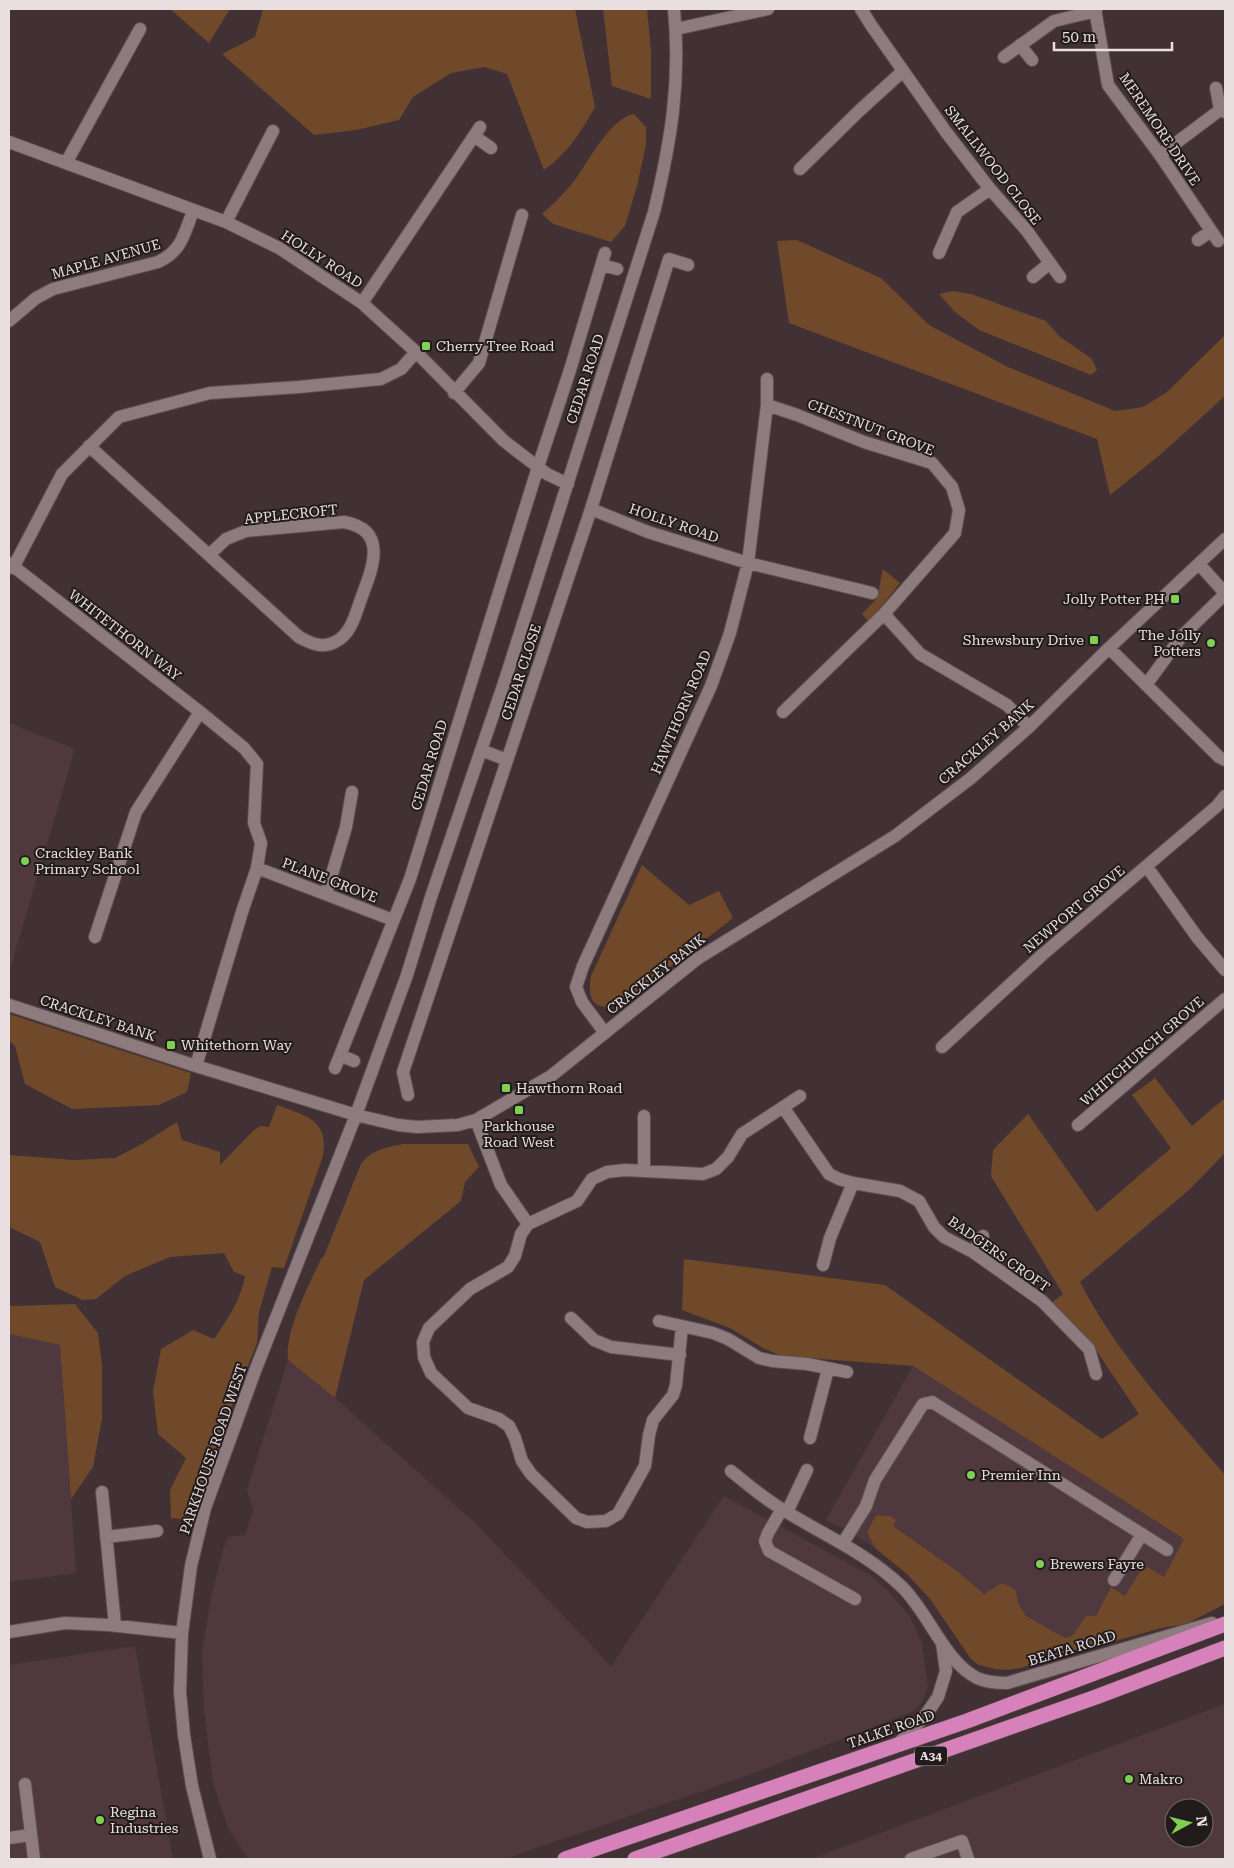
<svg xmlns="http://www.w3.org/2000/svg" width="1234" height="1868" font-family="'Roboto Serif',serif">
<rect width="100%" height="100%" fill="#413134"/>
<path fill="#50393e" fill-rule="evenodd" d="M9,723L75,749L9,973Z
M9,1334L60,1345L76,1573L9,1582Z
M288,1360L335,1398L474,1522L611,1666L724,1496L870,1575L887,1590L909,1615L922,1643L928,1687L922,1702L914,1711L746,1776L504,1859H251L248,1858L228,1828L213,1783L204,1710L202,1651L212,1592L227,1537L245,1535L253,1511L247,1490Z
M913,1366L1184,1539L1164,1577L1125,1596L1111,1587L1096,1616L1086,1617L1073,1635L1065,1638L1026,1616L1019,1605L1015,1589L1002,1583L984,1594L957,1571L893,1526L890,1516L876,1515L867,1532L875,1548L846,1530L826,1520Z
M135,1646L173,1859H9V1665Z
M1225,1704V1859H811ZM1174,1808H1204V1838H1174Z"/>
<path fill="#70492a" d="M170,9H230L209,43Z
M263,9H575L595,107C580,133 569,152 544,170L507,74L484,67L451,73L413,97L399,120L356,130L314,135L222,54L255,37Z
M603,9H647L651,50V99L612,86Z
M634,114L646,127V145L637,186L625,226L611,242L553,224L542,214C554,204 565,192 575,180C589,160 610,119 634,114Z
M797,240L881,278L929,325L1008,367L1115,411L1143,407L1167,392L1225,335V396L1161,454L1110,495L1097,439L789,323L777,241Z
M953,291L971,294L1046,321L1059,336L1092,359L1097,370L1091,375L979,330L955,312L939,294Z
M883,569L900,583L869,622L862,614L877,598Z
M642,865L689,905L719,891L733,918L629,999C603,1012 585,1010 591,976Z
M9,1014L191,1073L187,1092L159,1105L72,1109L25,1084L15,1046L9,1040Z
M1155,1078L1192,1126L1225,1098V1153L1189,1190L1080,1282C1117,1354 1173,1414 1225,1475V1604L1186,1624L1161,1628L1020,1668L1008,1670L995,1669L979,1665L971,1659L930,1599L907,1574L875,1548L867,1532L876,1515L890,1516L896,1520L893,1526L957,1571L984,1594L1002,1583L1015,1589L1019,1605L1026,1616L1065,1638L1073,1635L1086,1616H1096L1111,1587L1125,1596L1144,1565L1164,1577L1184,1539L913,1366L782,1356L765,1349L730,1328L682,1310L684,1259L885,1285L1102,1439L1139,1414L1094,1347L1050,1304L1063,1294L991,1176L993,1150L1028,1114L1097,1212L1171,1148L1132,1095Z
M277,1105C306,1116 329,1119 323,1156L284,1268L272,1267L259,1312L257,1343L221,1433L191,1520L171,1518L170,1490L186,1458L158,1434L153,1391L161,1349L193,1330L214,1339C227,1320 241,1300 245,1276L234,1272L224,1253L170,1257L125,1276L96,1299L83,1300L55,1287L40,1242L9,1227V1155L74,1160L115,1158L142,1144L177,1122L182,1140L220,1152V1165L254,1130L261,1126L269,1127Z
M404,1144H468L479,1167L465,1182L461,1201L364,1280L335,1398L288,1360C285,1330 308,1287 321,1259L324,1256L361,1164C371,1150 387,1147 404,1144Z
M75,1304L98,1333L102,1366V1419L93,1467L71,1499L60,1345L9,1334V1305L12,1306Z"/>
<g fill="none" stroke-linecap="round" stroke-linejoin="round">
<g stroke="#5d5052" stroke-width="14">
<path id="minor" d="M861,9L871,25L946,132L990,189L1027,231L1060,277
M1095,9L1108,85L1160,155L1218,241
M676,29L768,9
M1020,45L1032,60
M1004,57L1054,21L1096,11
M1216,88L1220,110L1225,112
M474,136L491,148
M9,142L226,222L279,248L362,303L416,352L504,441L547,474L568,484
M1160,155L1220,110
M66,163L140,29
M800,169L859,111L903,71
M226,222L273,131
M1198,240L1211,231
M939,253L957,212L990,189
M602,265L617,269
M1033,277L1050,263
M362,303L480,127
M9,321L36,298L53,289L158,262C182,251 184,234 193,211
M454,393L479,363L522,215
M767,405L797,415L864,442L932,463L952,487L959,510L955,533L884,614L783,712
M89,446L299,637C310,643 322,649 335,642C352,634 356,612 362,596C373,567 388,530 344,522L246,531L226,539L209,555
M591,509L648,532L748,563L872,593
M9,563L200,712L244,748L257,764L254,823L261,843L257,868L242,912L196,1066
M1199,564L1225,593
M13,568L62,474L119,417L210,393L299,387L381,379L401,369L416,352
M884,614L920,654L1007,705L1029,727
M1109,648L1219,757L1225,760
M1146,685L1181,637L1225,594
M481,750L507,760
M1147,867L1197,937L1225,970
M257,868L393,920
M326,894L346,827L352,792
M95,937L136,812L200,712
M9,1005L196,1066L356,1115L398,1125L417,1127L458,1125L476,1120L551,1076L697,959L895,836L971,778L1029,727L1109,648L1225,539
M605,1033L582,1002L576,987L583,966L711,686L730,633L748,563L767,405V379
M942,1047L1042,955L1217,806L1225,796
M340,1055L354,1061
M335,1068L410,879L538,467L570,370L605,253
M408,1095L403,1072L591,509L669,259L688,265
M783,1107L829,1174L839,1179L853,1183L900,1191L919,1201L934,1227L944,1237L973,1252L1042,1301L1089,1349L1096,1374
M476,1120L501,1185L528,1224L521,1234L515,1256L508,1267L470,1289L429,1328L423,1342L424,1357L431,1373L468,1408L499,1419L509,1426L515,1438L522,1461L531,1474L576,1518L587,1522L606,1521L618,1514L645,1466L649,1435L653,1420L673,1395L676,1385L682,1326L713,1333L728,1339L759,1358L772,1361L807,1364L847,1372
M1078,1125L1225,999
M644,1171V1116
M528,1224L577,1201L592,1179L607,1172L625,1170L703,1174L716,1169L728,1157L742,1134L800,1096
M973,1252L983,1236
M823,1265L830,1238L853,1183
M571,1318L594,1340L611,1347L680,1355
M659,1321L682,1326
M810,1438L828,1369
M731,1471C746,1483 761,1496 777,1506C819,1533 866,1552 902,1587C928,1612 945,1662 977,1678C986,1682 997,1683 1007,1683L1212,1623
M102,1492L115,1625
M782,1509L768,1533L765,1541L769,1551L855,1599
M787,1512L807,1470
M106,1537L157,1531
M843,1543L866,1506L875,1480L923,1404L932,1402L1167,1550
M1114,1580L1142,1534
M9,1632L65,1623L109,1625L182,1633
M898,1744L925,1716L938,1697L946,1671L942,1643
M25,1784L34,1859
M9,1838L31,1835
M210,1859L192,1786L184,1735L180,1692L182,1633L191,1566L205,1508L255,1371L356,1115L407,975L431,897L505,680L654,212C671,141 681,81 674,9
M911,1859L962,1841L968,1859"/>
</g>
<g stroke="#5d5052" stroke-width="16">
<path id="highway" d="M565,1859L967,1721L1225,1624
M635,1859L1096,1697L1225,1648"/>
</g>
<use href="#minor" stroke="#8e7b7e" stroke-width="12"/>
<use href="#highway" stroke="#d681b9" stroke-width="15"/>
</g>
<g fill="#7fd052" stroke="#221b1c" stroke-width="2">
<rect x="421" y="341" width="10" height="10" rx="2.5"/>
<rect x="1170" y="594" width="10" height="10" rx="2.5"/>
<rect x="1089" y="635" width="10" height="10" rx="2.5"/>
<circle cx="1211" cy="643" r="5"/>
<circle cx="25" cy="861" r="5"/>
<rect x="166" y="1040" width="10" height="10" rx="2.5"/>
<rect x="501" y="1083" width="10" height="10" rx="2.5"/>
<rect x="514" y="1105" width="10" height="10" rx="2.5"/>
<circle cx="971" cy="1475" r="5"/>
<circle cx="1040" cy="1564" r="5"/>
<circle cx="1129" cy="1779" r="5"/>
<circle cx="100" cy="1820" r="5"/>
</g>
<g text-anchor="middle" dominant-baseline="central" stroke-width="4" stroke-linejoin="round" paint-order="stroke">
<rect fill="#221b1c" stroke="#ada4a5" stroke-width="1" x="915" y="1746.5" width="32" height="19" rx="4"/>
<g font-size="12" font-weight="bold" fill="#e9dfe0">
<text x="931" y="1756">A34</text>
</g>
<g font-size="14" fill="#e9dfe0" stroke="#221b1c">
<text transform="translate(1160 129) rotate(56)">MEREMORE DRIVE</text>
<text transform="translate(993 165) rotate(52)">SMALLWOOD CLOSE</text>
<text transform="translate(106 259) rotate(-16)">MAPLE AVENUE</text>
<text transform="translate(322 259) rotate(33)">HOLLY ROAD</text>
<text transform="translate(585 379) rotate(-72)">CEDAR ROAD</text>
<text transform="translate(871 427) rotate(21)">CHESTNUT GROVE</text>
<text transform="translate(291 514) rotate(-6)">APPLECROFT</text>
<text transform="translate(674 523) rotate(19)">HOLLY ROAD</text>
<text transform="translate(125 635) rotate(38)">WHITETHORN WAY</text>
<text transform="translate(521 672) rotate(-72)">CEDAR CLOSE</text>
<text transform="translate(681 712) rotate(-67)">HAWTHORN ROAD</text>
<text transform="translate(986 742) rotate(-41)">CRACKLEY BANK</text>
<text transform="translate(429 765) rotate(-73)">CEDAR ROAD</text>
<text transform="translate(330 880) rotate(21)">PLANE GROVE</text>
<text transform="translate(1074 909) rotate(-40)">NEWPORT GROVE</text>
<text transform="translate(656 974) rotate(-38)">CRACKLEY BANK</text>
<text transform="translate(98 1018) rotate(18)">CRACKLEY BANK</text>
<text transform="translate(1142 1051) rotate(-41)">WHITCHURCH GROVE</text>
<text transform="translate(999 1254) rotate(35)">BADGERS CROFT</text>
<text transform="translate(213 1449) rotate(-71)">PARKHOUSE ROAD WEST</text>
<text transform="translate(1072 1648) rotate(-17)">BEATA ROAD</text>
<text transform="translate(891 1729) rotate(-19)">TALKE ROAD</text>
</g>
<g font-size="14" fill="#e9dfe0" stroke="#221b1c" text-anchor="start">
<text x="436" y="346">Cherry Tree Road</text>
<text x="1165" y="599" text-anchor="end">Jolly Potter PH</text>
<text x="1201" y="635" text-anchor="end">The Jolly<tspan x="1201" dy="16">Potters</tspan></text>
<text x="1084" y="640" text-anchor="end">Shrewsbury Drive</text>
<text x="35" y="853">Crackley Bank<tspan x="35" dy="16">Primary School</tspan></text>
<text x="181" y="1045">Whitethorn Way</text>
<text x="516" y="1088">Hawthorn Road</text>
<text x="519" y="1126" text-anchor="middle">Parkhouse<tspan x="519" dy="16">Road West</tspan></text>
<text x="981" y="1475">Premier Inn</text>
<text x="1050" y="1564">Brewers Fayre</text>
<text x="1139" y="1779">Makro</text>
<text x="110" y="1812">Regina<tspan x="110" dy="16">Industries</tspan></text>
</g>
</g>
<rect width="1234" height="1868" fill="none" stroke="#e9dfe0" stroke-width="20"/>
<g transform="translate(1189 1823) rotate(83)"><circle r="24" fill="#221b1c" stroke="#72696a"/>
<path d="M0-4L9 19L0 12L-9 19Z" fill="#7fd052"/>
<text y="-8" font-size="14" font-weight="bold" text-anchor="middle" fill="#e9dfe0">N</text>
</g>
<path d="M1054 42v8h118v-8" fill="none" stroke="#e9dfe0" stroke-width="2.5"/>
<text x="1062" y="42" font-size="15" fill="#e9dfe0" stroke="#221b1c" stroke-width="4" paint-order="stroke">50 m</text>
</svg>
